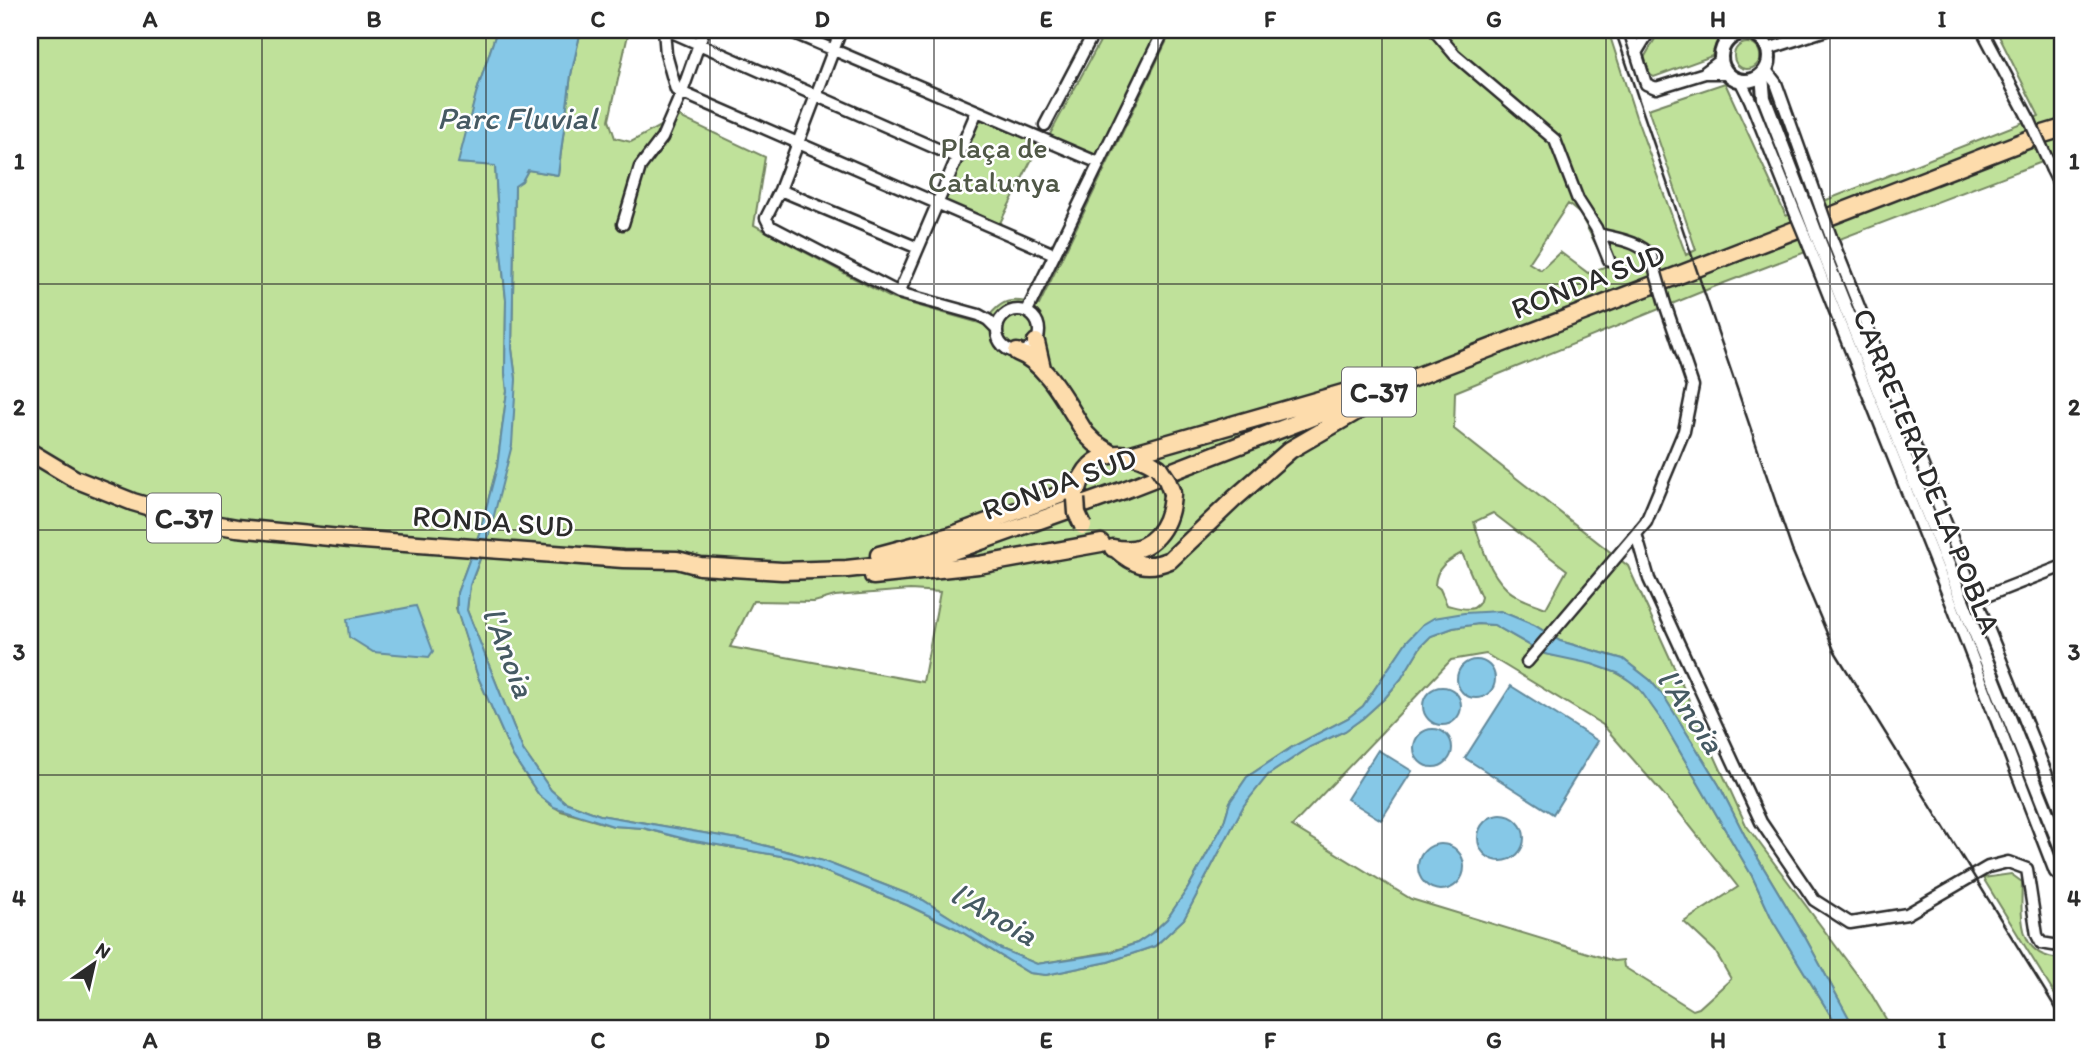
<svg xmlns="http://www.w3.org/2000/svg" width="2093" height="1059" font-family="Itim,sans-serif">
<rect width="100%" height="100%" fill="#fff"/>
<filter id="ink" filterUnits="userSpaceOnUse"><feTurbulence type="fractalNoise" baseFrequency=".0143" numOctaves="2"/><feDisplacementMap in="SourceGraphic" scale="14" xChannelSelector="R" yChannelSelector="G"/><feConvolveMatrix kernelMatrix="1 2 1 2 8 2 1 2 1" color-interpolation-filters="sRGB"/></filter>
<g filter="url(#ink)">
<path fill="#bfe19a" stroke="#758662" stroke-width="2" fill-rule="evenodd" d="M30,30H497L476,94L459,163L495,165L499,233L506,300L505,373L507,391L497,467L480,531L457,593L456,608L478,677L513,756L539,795L551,805L561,811L613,826L643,828L689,840L792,858L907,905L955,928L1029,973L1046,975L1108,962L1155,946L1184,919L1244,805L1268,775L1310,747L1345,731L1363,718L1385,698L1401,679L1421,646L1431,636L1453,628L1478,624L1494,625L1545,654L1581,660L1615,672L1632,682L1643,693L1661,719L1752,876L1773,921L1839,1029H30ZM1486,654L1603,725L1679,812L1738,887L1684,922L1715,951L1731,979L1699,1008L1693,1010L1624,967L1623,960L1614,961L1411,899L1292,826L1451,660Z
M581,30H629L609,120L615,138L631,142L678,116L765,157L754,225L891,298L983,324C1001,298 1011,297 1039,305L1172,30H1608L1636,117L1686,255L1696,250L1648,109L1725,83L1786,216L2039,116L1996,30H2063V154L1711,288L1455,392L1454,429L1628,566L1746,825L1870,992L1892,1029H1855L1805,937L1747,840L1719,785L1665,698L1650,680L1623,659L1560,641L1534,625L1500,611L1407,641L1363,706L1348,718L1292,747L1247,777L1230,802L1223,825L1188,888L1167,919L1152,933L1137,943L1109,952L1037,964L999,948L923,900L823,861L744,840L600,815L565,802L551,790L523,750L467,610L470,586L489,535L495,508L516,379L512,349L515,185L522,181L528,170L558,175L571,75ZM1568,204L1580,214L1607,266L1588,273L1560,252L1541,270L1529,263ZM1493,513L1567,570L1546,608C1533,603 1516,598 1506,588C1489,572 1481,544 1474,522ZM1462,553L1481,597C1478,615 1460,608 1447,605L1440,589L1435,585C1436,567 1447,561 1462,553ZM910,590L940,592L923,682L730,647L753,601L814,602L835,596Z
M1106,30H1160L1098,156L1090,155L1048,138Z
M1660,30H1721L1712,56L1654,77L1649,74L1644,58Z
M1734 56a13 13 0 1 1 26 0a13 13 0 1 1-26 0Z
M986,121L1039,145L999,225L945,201L977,123Z
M2011,874L2022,882C2021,917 2017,958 2063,959V1008L1983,878Z"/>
<path fill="#86c8e7" stroke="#62899c" stroke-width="2" d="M497,30H581L571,75L558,175L528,170L522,181L515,186L512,349L516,379L512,445L489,535L470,585L467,610L523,750L551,790L565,802L600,815L744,840L823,861L923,900L999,948L1037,964L1109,953L1137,943L1152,933L1167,919L1188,888L1223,825L1230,802L1247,777L1292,747L1348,718L1363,706L1407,641L1422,625L1434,618L1464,613L1500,611L1534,625L1560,641L1623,659L1650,680L1665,698L1719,785L1747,840L1805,937L1855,1029H1839L1773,921L1752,876L1661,719L1638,687L1620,674L1592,664L1545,654L1494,625L1478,624L1453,628L1431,636L1421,646L1401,679L1385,698L1363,718L1345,731L1310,747L1268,775L1244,805L1184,919L1155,946L1108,962L1046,975L1029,973L955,928L907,905L792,858L689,840L643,828L613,826L554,807L539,795L513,756L478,677L457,610V593L480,531L497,467L507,391L505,373L506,300L499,233L495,166L458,163L476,94Z
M416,606L433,651L429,657L373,652L349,637L347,619Z
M1457 679a19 19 0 1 1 38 0a19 19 0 1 1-38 0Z
M1511,686L1598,741L1553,814L1465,758Z
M1423 706a19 19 0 1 1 38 0a19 19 0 1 1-38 0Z
M1414 748a19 19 0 1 1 38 0a19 19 0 1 1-38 0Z
M1378,750L1412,771L1381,820L1347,799Z
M1478 838a23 23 0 1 1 46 0a23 23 0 1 1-46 0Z
M1418 867a23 23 0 1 1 46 0a23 23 0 1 1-46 0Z"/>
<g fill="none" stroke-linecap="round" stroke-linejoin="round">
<g stroke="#2b2b2b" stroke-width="15">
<path id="minor" d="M664,30L666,54L676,90L1054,254
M667,30L958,158
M787,30L1099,163
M841,30L780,190L766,218L770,226L899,293L979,315L988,320L997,329
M1434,30L1455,55L1555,140L1578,200L1596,228L1609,260
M1629,30L1646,84L1656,88L1705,73H1727
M1752,30L1754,34
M1982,30L2030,121
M1768,49L1826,30
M1636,53L1650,30
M1766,70L1776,83L1820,206
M1705,72L1721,60
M1740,80L1750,100L1797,217
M1045,125L1095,30
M2052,170L2063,192
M780,190L918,248
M623,224L640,167L662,138L682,92L704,30
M1599,234C1617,239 1639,241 1651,256
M1831,237L2063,815
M1809,246L1951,602L2055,872L2063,879
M899,293L977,111
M1665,304L1693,386L1684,431L1646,522L1636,534L1649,579L1761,822L1814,900L1850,923L1907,914L1988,867L2008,862L2027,869L2037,935L2041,943L2059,946L2063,944
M997 331a21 21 0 1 1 42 0a21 21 0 1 1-42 0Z
M1027,311L1164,30
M1976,600L2063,566
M1527,662L1636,534"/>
</g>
<g stroke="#2b2b2b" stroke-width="18">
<path id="tertiary" d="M1721 57a24 24 0 1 1 48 0a24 24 0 1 1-48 0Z
M1762,75L1764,98L1808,212
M1819,241L2063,853"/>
</g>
<g stroke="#2b2b2b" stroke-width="21">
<path id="trunk" d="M1036,342L1042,368
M1017,352C1048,363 1068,407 1086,434L1095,443L1112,454
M30,452L75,479L133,502L197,521L237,528L350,539L623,559L677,560L700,566L782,571L847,569L901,563L953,551L1124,490L2040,135L2063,128
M1131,454L1378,383
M1078,489C1089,448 1129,446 1159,468
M1113,548C1151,557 1171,526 1172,493
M1116,549C1134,565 1147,570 1170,560L1234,499L1290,450L1364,407
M879,555L950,536L1065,493L1081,479
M873,576L978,565L1101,543"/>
</g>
<use href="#minor" stroke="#fff" stroke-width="10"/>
<use href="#tertiary" stroke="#fff" stroke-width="12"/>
<use href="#trunk" stroke="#fddcac" stroke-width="16"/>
<path stroke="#2b2b2b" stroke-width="2.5" d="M1615,30L1792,550L1834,650L2063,1020"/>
<g stroke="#2b2b2b" stroke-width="15" stroke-linecap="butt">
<path id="minor-bridge" d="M2030,121L2052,170
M1820,206L1831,237
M1797,217L1809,246
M1651,256L1665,304"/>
</g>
<g stroke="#2b2b2b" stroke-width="18" stroke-linecap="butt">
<path id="tertiary-bridge" d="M1808,212L1819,241"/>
</g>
<g stroke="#2b2b2b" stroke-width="21" stroke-linecap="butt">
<path id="trunk-bridge" d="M1159,468L1167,480L1172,493
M1076,499L1077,513L1083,526"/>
</g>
<use href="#minor-bridge" stroke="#fff" stroke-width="10"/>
<use href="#tertiary-bridge" stroke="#fff" stroke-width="12"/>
<use href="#trunk-bridge" stroke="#fddcac" stroke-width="16"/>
</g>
</g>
<path fill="none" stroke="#2b2b2b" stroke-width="2" stroke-opacity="0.55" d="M262,30V1029M486,30V1029M710,30V1029M934,30V1029M1158,30V1029M1382,30V1029M1606,30V1029M1830,30V1029M30,284H2063M30,530H2063M30,775H2063"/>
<g text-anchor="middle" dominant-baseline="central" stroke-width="5" stroke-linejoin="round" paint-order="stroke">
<g fill="#fff" stroke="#6b6b6b" stroke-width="2">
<rect x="1342" y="367.5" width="74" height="49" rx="5"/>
<rect x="147" y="493.5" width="74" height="49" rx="5"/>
</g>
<g font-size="28" font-weight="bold" fill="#2b2b2b">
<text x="1379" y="392">C-37</text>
<text x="184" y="518">C-37</text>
</g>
<g font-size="30" fill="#505847" stroke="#fff">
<text x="994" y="147">Plaça de<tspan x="994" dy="34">Catalunya</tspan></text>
</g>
<g font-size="30" fill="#2b2b2b" stroke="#fff">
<text transform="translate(1588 281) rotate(-21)">RONDA SUD</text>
<text transform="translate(1927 471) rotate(68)">CARRETERA DE LA POBLA</text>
<text transform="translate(1059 483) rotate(-20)">RONDA SUD</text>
<text transform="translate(493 521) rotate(4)">RONDA SUD</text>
</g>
<g font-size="32" font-style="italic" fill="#465a63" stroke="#fff">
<text x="517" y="118">Parc Fluvial</text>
<text transform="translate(509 652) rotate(69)">l'Anoia</text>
<text transform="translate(1691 711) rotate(56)">l'Anoia</text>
<text transform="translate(994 914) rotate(30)">l'Anoia</text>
</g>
</g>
<rect width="2093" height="1059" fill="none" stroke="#fff" stroke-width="77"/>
<g transform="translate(94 964) rotate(34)" stroke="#ffffff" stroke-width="5" paint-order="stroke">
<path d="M0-5L12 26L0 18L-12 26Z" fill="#2b2b2b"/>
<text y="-10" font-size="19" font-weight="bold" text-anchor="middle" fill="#2b2b2b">N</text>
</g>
<rect x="38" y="38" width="2016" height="982" fill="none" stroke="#2b2b2b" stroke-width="2.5"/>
<g font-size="23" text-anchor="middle" font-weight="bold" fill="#2b2b2b">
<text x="150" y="27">A</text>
<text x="374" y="27">B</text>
<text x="598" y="27">C</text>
<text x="822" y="27">D</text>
<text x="1046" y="27">E</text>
<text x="1270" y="27">F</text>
<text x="1494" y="27">G</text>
<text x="1718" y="27">H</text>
<text x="1942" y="27">I</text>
<text x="19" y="169">1</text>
<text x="2074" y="169">1</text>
<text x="19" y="415">2</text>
<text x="2074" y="415">2</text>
<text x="19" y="660">3</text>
<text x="2074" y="660">3</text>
<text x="19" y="906">4</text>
<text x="2074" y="906">4</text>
<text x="150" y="1048">A</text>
<text x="374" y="1048">B</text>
<text x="598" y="1048">C</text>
<text x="822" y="1048">D</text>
<text x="1046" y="1048">E</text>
<text x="1270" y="1048">F</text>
<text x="1494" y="1048">G</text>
<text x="1718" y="1048">H</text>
<text x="1942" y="1048">I</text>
</g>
</svg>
